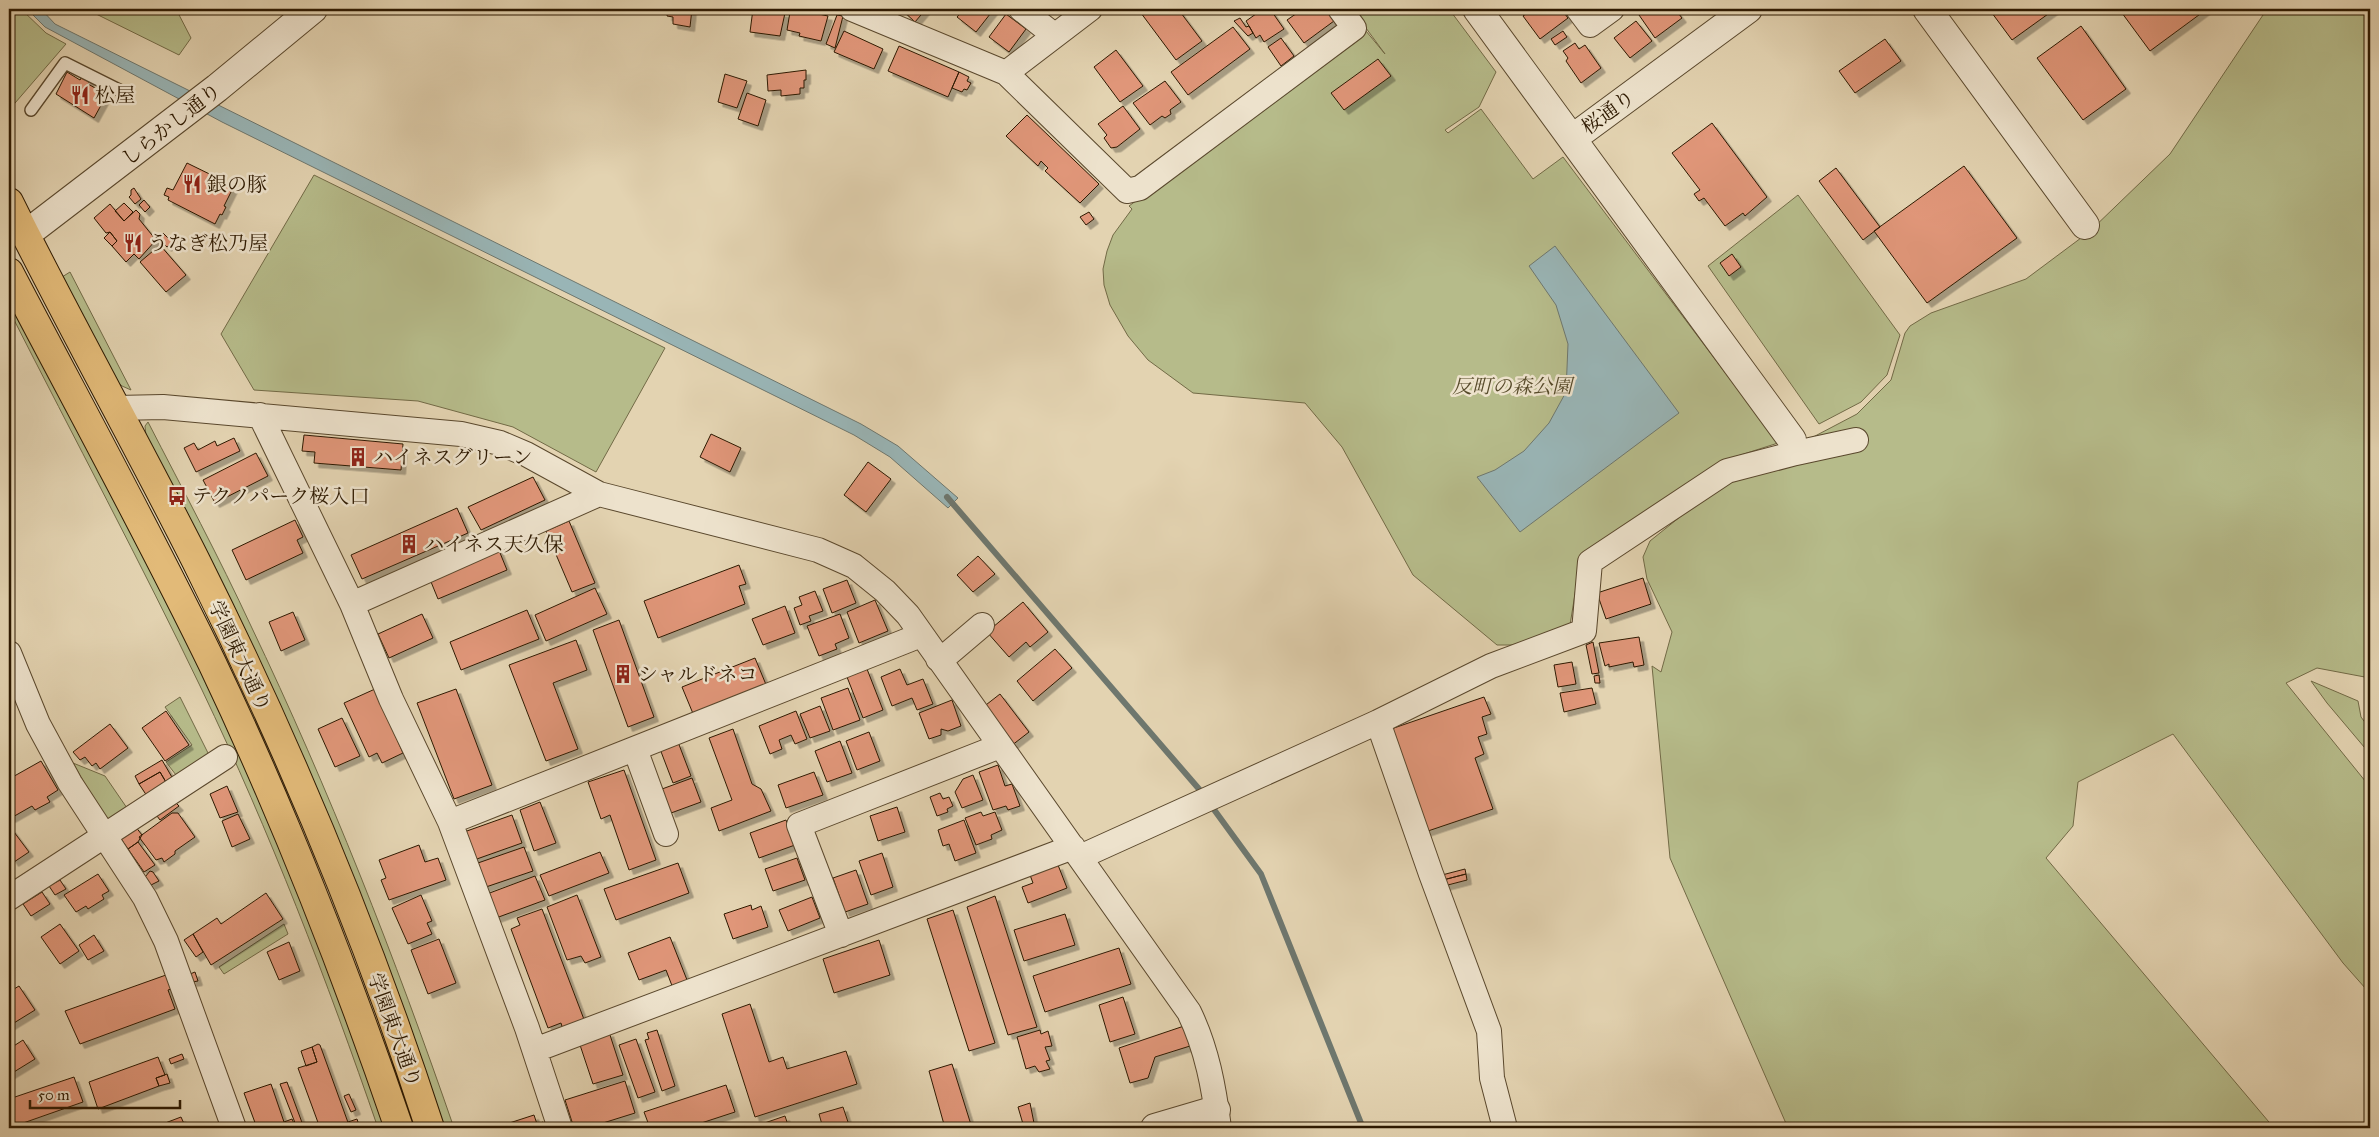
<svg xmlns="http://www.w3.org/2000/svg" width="2379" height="1137" font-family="'IM FELL Great Primer','Noto Serif JP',serif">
<defs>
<filter id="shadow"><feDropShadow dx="4.5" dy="4.5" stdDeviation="0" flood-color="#0004"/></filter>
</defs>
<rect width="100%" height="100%" fill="#e3d3b1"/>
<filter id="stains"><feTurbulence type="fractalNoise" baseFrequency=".004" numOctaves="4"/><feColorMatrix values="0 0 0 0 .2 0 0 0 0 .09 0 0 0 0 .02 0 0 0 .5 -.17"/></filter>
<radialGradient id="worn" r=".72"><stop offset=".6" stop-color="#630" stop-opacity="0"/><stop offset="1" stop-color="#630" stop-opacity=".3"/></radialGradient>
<path fill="#b6bb8a" stroke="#726a46" d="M9,9H21L46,33L66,44L9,110Z
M86,9H176L191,38L179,55Z
M1352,9H1449L1496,72L1479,107L1445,130L1448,133L1481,109L1533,179L1563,157L1778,443L1722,461L1580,563L1570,625L1513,645H1497L1413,575L1342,447L1305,403L1193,393L1148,360L1128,336L1110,305L1104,285L1103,269L1107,251L1113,235L1132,209L1129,206L1366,31L1385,54Z
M2267,9H2370V678L2317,668L2286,683L2370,787V975L2366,989L2343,963L2173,734L2078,782L2073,826L2046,858L2274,1128H1788L1670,858L1652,666L1661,672L1672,632L1647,579L1643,557L1650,541L1716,488L1857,414L1891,380L1905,333L1910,326L1931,313L2026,279L2089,232L2170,154Z
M314,175L665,348L596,472L513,427L418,401L254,390L221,334Z
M1798,195L1900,335L1887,375L1861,402L1819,424L1708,266Z
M70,272L131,390L122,386L114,378L62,277Z
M10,312L20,317L27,325L210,686L304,904L388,1128H378C327,980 270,832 202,690C141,563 74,438 10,312Z
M148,422C183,490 219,557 251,626C329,789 395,957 454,1128H444L412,1034L146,436L145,426Z
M2311,681L2358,701L2361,717L2370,729V754L2327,703Z
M180,697L209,755L176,775L166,762L192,745L165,707Z
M73,763L105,776L127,808L106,821Z
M284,924L288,934L224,974L219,967Z"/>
<path fill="#99b5b6" stroke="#6e776e" d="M27,9H41L55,24L861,424L898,446L958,498L948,508L890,457L854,435L222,122L45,27Z
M1555,246L1679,413L1520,532L1477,477L1495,470L1524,451L1549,423L1566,392L1568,344L1556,305L1529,266Z"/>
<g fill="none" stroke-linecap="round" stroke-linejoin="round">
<path stroke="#6e776e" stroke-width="6" d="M947,497L1199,789L1261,874L1363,1128"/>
</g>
<path fill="#e09679" stroke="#2d1901" filter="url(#shadow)" d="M668,9H692L690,27L673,24V17L667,16Z
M753,9L785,13L780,36L750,32Z
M796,9L828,16L821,41L799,36L800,33L787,30L790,12L795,13Z
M901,9H926L915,22Z
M964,9H994L976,32L957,17Z
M1138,9H1178L1202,41L1176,60Z
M1263,9H1270L1284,29L1264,42L1260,35L1256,38L1246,21Z
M1303,9H1325L1334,21L1304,43L1287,20Z
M1533,9H1561L1568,18L1540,39L1523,16Z
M1648,9H1675L1682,18L1655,38L1639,15Z
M1989,9H2055L2012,40Z
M2128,9H2207L2150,51L2122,13Z
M1006,14L1026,29L1009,52L989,37Z
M837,15L843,16L835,48L826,44Z
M1240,18L1246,27L1249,26L1253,33L1248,36L1234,21Z
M1636,21L1652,41L1630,58L1614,38Z
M2081,26L2126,89L2083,120L2037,58Z
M1233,27L1250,49L1188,95L1171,72Z
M844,31L883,49L874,69L834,52Z
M1563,31L1567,37L1555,45L1551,39Z
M1281,38L1294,56L1281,66L1268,47Z
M1885,39L1901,61L1855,93L1839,71Z
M1575,43L1579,49L1585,45L1601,68L1581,83L1566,61L1568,58L1563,51Z
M899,46L959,72L948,97L888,71Z
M1116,50L1143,86L1120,102L1094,67Z
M1378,59L1391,76L1344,110L1331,93Z
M806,70V80H804V88H800V94L781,96V90L768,91L767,75Z
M67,72L80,80L83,75L91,80L88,84L104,93L102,96L105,98L94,118L56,94Z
M959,72L969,77L967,81L971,83L967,90L964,89L962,92L952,88Z
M725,74L747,81L737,108L718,102Z
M1165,81L1181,102L1170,110L1171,114L1165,118L1162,116L1150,125L1133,103Z
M747,93L766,100L758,126L738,119Z
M1123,106L1140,129L1117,147L1111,148L1104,138L1107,135L1098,124Z
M1027,115L1099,184L1080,203L1045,171L1048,168L1041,161L1038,166L1006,136Z
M1712,123L1767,197L1745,216L1743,213L1725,226L1704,198L1699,201L1694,194L1700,190L1672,153Z
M187,163L234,186L224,206L226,207L222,215L220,214L215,224L168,200L169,197L164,195L167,188L173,190Z
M1964,166L2017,238L1927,303L1874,231Z
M1836,168L1880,227L1863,240L1819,181Z
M134,188L141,199L135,204L129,197L131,195V190Z
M144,200L150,207L145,212L139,205Z
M124,203L133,212L124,221L115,211Z
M110,204L124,221L136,210L140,214L139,219L156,240L139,259L134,254L126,262L112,246L117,241L110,232L106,233L94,218Z
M1089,212L1094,219L1086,225L1080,217Z
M110,232L117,241L112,246L104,238Z
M163,233L172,242L167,247L158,238Z
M160,245L186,275L166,292L140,262Z
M1732,254L1741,267L1729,276L1720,263Z
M711,434L741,448L730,472L700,457Z
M304,435L403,444L401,470L314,463L315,452L302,451Z
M234,438L240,451L196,472L184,448L194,443L198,450L215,441L217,446Z
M256,453L268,476L215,503L203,480Z
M868,462L891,479L866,512L844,495Z
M533,477L545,500L481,530L468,507Z
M457,508L468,533L362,579L351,555Z
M295,520L303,537L297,540L303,553L246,580L232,550Z
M569,521L595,583L572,592L546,531Z
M498,548L507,570L438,599L429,577Z
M978,556L995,574L973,592L957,575Z
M739,565L746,584L739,586L745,604L658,638L644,601Z
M1643,578L1651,604L1606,619L1597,593Z
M847,580L856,603L832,613L823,589Z
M595,588L607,614L546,641L535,615Z
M815,591L823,611L809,616L811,621L800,625L794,608L802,605L799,597Z
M875,600L888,631L859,643L847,612Z
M1023,602L1048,632L1030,647L1026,642L1009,657L987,632Z
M785,606L795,633L763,645L752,619Z
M527,610L539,639L461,670L450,642Z
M293,612L305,640L281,651L269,622Z
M422,614L433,638L389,658L378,634Z
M840,614L849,638L835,644L837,649L819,656L807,626Z
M619,620L654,717L628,727L593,630Z
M1639,637L1644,665L1634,667L1633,662L1609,667V664L1605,666L1599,643Z
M576,640L587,670L553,683L578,749L546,761L509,665Z
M1593,642L1599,673L1592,674L1586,645Z
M1055,649L1072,668L1033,701L1017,681Z
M755,658L767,687L694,716L682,687Z
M1572,662L1576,684L1558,687L1554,665Z
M867,669L883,710L863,718L847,677Z
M900,669L907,685L923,679L933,704L917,710L912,698L892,706L881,677Z
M1599,675L1600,683H1595L1594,676Z
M848,688L860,720L833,730L821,698Z
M1592,688L1596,704L1564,712L1560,693Z
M375,689L403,753L382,763L377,753L369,757L344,703Z
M456,689L492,785L454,799L417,703Z
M1000,694L1029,732L1011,746L982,708Z
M1484,697L1491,714L1482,717L1487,734L1478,737L1484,754L1475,758L1493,809L1425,832L1391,729Z
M952,700L961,726L948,731L941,729V735L929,739L919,713Z
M820,706L830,731L810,738L800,714Z
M166,711L189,745L165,761L142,728Z
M796,711L807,739L795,744L791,735L779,740L782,749L770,754L759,726Z
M342,718L360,756L335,767L318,729Z
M110,724L128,748L100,769L96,763L92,766L85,757L80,760L73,752Z
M733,729L752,784L761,789L771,811L719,831L711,808L732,800L709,738Z
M869,732L880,761L857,770L846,741Z
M840,741L852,773L827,782L815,751Z
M678,742L691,776L673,783L660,749Z
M162,760L173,779L166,782L160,772L139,784L135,776Z
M41,761L58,790L47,797L50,802L35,810L32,806L11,818L9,814V779Z
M998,765L1005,786L1012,784L1020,806L1008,810L1006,806L993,810L979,772Z
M624,770L656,860L629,870L610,815L601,819L588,782Z
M160,772L167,784L147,796L139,784Z
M814,772L823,795L786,808L778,785Z
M973,775L983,800L962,808L955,792L963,779Z
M692,778L701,802L671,813L662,789Z
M227,786L238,812L220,818L210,794Z
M940,793L943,799L949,797L953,806L947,809L948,812L937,816L930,797Z
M172,799L179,806L160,820L154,812Z
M540,802L556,843L534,851L520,810Z
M897,807L905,832L878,841L870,816Z
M981,812L983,816L995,812L1002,830L991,835L992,839L976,845L965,818Z
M172,813H178L195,837L175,851V854L164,862L162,858L156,860L139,837Z
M238,814L250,839L232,847L222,821Z
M512,815L522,843L474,860L464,832Z
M786,820L795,845L759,858L750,833Z
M964,820L976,853L955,861L949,844L943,846L938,830Z
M135,826L142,835L138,842L128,849L119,836Z
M11,828L29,852L14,862L9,854V829Z
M138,842L155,865L144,872L128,849Z
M419,845L425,862L438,858L446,880L389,900L381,880L386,878L379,860Z
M524,847L533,871L483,888L475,864Z
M600,852L609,873L549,896L540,875Z
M882,853L893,887L871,895L859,861Z
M797,858L805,880L773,891L765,869Z
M678,863L689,893L616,920L604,889Z
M1058,865L1067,888L1028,903L1022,887L1033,883L1030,875Z
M1465,869L1466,874L1443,880L1442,875Z
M856,870L868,904L845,912L833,878Z
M150,871L153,872L159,881L151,885L145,877Z
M98,874L109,891L102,895L104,899L88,909L86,906L76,912L64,895Z
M1466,874L1467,880L1444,886L1443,880Z
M535,876L545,900L496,918L487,894Z
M60,880L66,889L55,895L49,886Z
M42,892L50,904L31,916L23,904Z
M266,893L283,919L211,965L193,934L217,918L221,924Z
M421,895L432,921L427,923L432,934L408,944L392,908Z
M577,895L601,957L585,963L581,956L567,960L547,907Z
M995,896L1037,1027L1008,1035L967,907Z
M812,897L820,918L788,931L779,910Z
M751,905L752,910L761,906L768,927L733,939L724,914Z
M542,909L585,1022L563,1030L561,1023L548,1028L511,929L520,925L517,918Z
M953,910L995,1043L969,1051L927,919Z
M1065,914L1075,945L1024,961L1014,930Z
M60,924L79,951L60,964L41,937Z
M193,934L203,952L196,957L184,940Z
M94,935L104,951L88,960L79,945Z
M670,937L689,985L674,991L666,970L639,980L628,953Z
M439,939L456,983L428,994L411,950Z
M879,940L890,975L834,993L823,959Z
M289,942L300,971L279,980L267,952Z
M1119,948L1131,984L1045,1012L1033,976Z
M195,972L198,981L192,982L190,974Z
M166,975L171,989L168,990L175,1009L80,1044L65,1011Z
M19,986L35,1010L9,1026V992Z
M1123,997L1135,1034L1110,1042L1099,1005Z
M750,1004L769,1062L783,1057L787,1069L846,1051L857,1084L755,1117L722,1014Z
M1184,1026L1190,1046L1155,1057L1148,1078L1130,1083L1119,1048Z
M657,1030L675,1086L662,1091L645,1040L649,1039L647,1033Z
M1040,1030L1041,1034L1048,1031L1052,1046L1045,1047L1050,1060L1046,1061L1050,1069L1039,1072L1035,1066L1026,1069L1017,1037Z
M609,1032L623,1075L593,1084L579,1042Z
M636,1039L655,1092L638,1098L619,1045Z
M23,1040L35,1059L9,1075V1049Z
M318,1044L320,1045L350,1128H320L298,1068L317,1062L312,1047Z
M312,1047L317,1062L306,1066L301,1051Z
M182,1054L184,1059L171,1064L169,1059Z
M158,1057L165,1075L156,1078L159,1086L98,1109L89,1082Z
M952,1064L972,1128H945L929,1071Z
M167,1074L170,1083L159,1086L156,1078Z
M74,1077L83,1102L9,1128V1099Z
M625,1081L635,1113L587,1128H574L565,1100Z
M287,1082L304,1128H297L280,1084Z
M271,1084L284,1122L292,1119L296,1128H257L244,1093Z
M726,1085L735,1112L686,1128H650L644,1112Z
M349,1094L356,1110L351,1112L344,1096Z
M1030,1103L1035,1128H1011L1023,1124L1018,1107Z
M843,1107L850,1128H823L819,1114Z
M534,1115L537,1124L543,1122L545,1128H494Z
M785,1116L789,1128H750Z
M181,1117L186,1128H152Z
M357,1119L360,1128H350L348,1122Z"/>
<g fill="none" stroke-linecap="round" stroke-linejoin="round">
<g stroke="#5a482d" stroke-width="14">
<path id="service" d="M31,110L65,63L127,94"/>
</g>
<g stroke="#5a482d" stroke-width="26">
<path id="minor" d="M852,9L1006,73L1127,191L1140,188L1354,28L1340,9
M1021,9L1054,35
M1578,9L1590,25L1612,9
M1006,73L1090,9
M116,408L163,407L461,434L500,443L526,454L599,494L818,550L854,566L885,591L908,615L1189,1012C1207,1049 1214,1088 1219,1128
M260,415L352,604L391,699L450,822L527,1028L560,1128
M1796,453L1856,440
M352,604L599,494
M9,653L38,724L70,783L145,898L166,941L234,1128
M938,659L949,653L982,625
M1378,722L1431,874L1489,1031L1492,1078L1505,1128
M635,749L666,834
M450,822L921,635
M1080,857L1378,722L1491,666L1584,631L1590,562L1727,471L1796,453L1792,440
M9,898L225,757
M841,935L799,825L1000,746
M535,1050L1073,847"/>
</g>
<g stroke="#5a482d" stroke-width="30">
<path id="tertiary" d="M1477,9L1792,440
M1927,9L2085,225
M1573,138L1748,9
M25,235L217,88L313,9
M1155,1128L1216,1110"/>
</g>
<g stroke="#2d1901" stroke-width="30">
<path id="primary" d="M9,202C69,323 135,440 196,561C287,743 367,934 430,1128
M9,272C77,402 148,531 212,663C284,814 345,970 399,1128"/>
</g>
<use href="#service" stroke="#ede2cc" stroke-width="11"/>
<use href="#minor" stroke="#ede2cc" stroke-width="24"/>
<use href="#tertiary" stroke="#ede2cc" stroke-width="28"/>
<use href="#primary" stroke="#e2ba78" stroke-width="28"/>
</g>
<defs>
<g id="restaurant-bare" transform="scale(1.5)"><path d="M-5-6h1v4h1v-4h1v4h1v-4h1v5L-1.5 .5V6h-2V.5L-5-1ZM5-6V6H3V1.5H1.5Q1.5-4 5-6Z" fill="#8f2418" stroke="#ede2cc" stroke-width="2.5" paint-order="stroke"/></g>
<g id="building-bare" transform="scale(1.5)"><path d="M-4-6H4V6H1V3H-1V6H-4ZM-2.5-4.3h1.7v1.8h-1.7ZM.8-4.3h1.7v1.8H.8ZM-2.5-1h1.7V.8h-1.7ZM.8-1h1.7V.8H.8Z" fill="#8f2418" stroke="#ede2cc" stroke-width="2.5" paint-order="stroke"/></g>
<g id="bus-bare" transform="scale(1.5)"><path d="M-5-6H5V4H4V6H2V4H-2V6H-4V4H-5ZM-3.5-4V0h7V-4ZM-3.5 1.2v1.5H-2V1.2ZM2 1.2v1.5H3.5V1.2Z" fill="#8f2418" stroke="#ede2cc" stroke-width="2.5" paint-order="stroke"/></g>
</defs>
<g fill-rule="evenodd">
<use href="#restaurant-bare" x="80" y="95"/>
<use href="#restaurant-bare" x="192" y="184"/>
<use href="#restaurant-bare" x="133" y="243"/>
<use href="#building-bare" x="358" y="457"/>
<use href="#bus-bare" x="177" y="496"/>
<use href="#building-bare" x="409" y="544"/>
<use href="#building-bare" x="623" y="674"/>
</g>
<g text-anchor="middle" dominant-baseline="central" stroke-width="5" stroke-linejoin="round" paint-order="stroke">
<g font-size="20" fill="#2d1901" stroke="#ede2cc" text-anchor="start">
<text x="95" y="95">松屋</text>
<text x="207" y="184">銀の豚</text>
<text x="148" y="243">うなぎ松乃屋</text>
<text x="373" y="457">ハイネスグリーン</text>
<text x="192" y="496">テクノパーク桜入口</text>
<text x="424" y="544">ハイネス天久保</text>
<text x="638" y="674">シャルドネコ</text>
</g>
<g font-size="20" fill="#2d1901" stroke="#ede2cc">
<text transform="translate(1608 112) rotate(-36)">桜通り</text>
<text transform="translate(171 124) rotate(-38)">しらかし通り</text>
<text transform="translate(240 656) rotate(65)">学園東大通り</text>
<text transform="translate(395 1030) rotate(70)">学園東大通り</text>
</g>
<g font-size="20" font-style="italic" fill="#564a2a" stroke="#ede2cc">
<text x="1512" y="386">反町の森公園</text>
</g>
</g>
<rect width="2379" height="1137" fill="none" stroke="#e3d3b1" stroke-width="30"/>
<rect x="10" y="10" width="2359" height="1117" fill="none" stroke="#2d1901" stroke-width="2.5"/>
<rect x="15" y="15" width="2349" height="1107" fill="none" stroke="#2d1901"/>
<path d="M30 1100v8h150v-8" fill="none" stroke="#2d1901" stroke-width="2.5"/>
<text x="38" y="1100" font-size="15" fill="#2d1901" stroke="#ede2cc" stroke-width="4" paint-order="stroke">50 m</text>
<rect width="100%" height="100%" filter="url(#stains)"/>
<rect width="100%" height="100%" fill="url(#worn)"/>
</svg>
